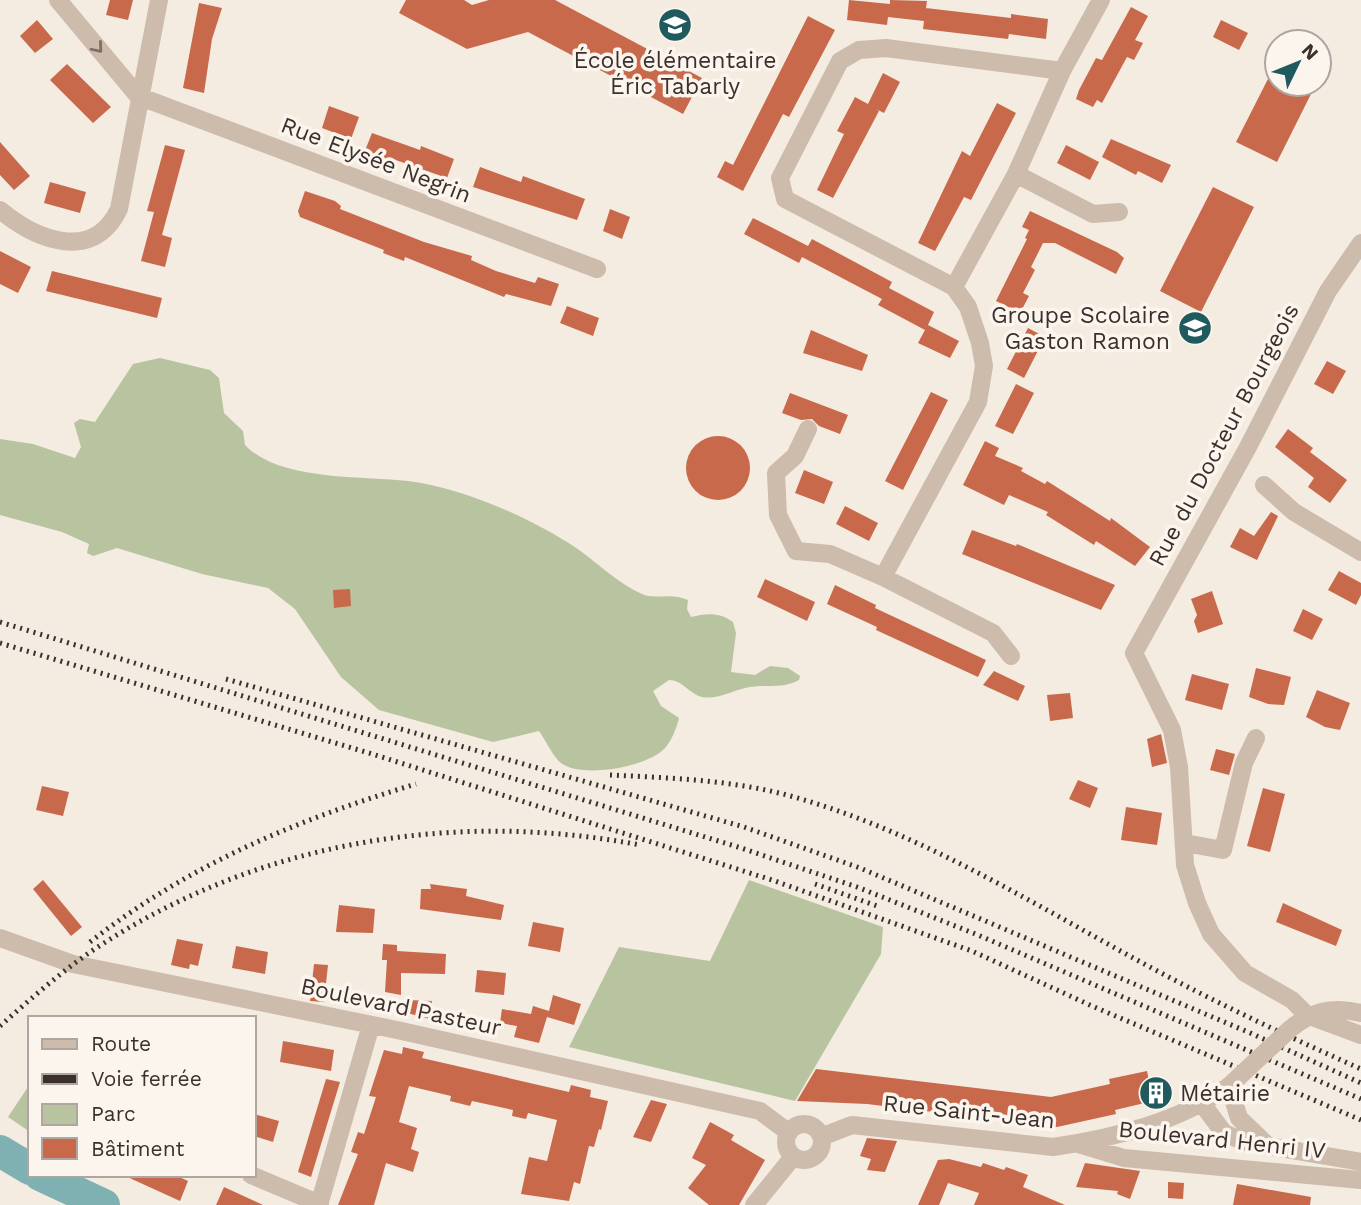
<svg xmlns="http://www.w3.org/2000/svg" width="1361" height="1205" font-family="'Work Sans',sans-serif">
<rect width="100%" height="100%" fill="#f4ebe1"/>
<path fill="#b8c4a0" d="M160,358L210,370L219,378L224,413L243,431L245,445C279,481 361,476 408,481C461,488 522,514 567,542C592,557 615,582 642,594C655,600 671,592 688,600L687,609L691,617C706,613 720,612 733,622L736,633L731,672L755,675L770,666L788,668L800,676L799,680C781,690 765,683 745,688C732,691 716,700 702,697C688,693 684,681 669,680L653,691L661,706L679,718C677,727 671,742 665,748C648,767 582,779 561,763C553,757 545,739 539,731L493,742L379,710L341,677L295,609L268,588L202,574L117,548L93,556L87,553L89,544L62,532L0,515V439L33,444L75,458L81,447L74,423L80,419L95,422L133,364Z
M749,880L883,927L881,954L795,1101L569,1047L619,947L710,961Z
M30,1084V1132L8,1117Z"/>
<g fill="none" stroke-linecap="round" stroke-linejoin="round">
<path stroke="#7fb0b2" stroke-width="32" d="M0,1151L30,1169
M40,1175L104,1205"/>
</g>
<path fill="#c8694b" d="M110,0H133L128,20L106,15Z
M406,0H464L472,5L489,0H555L702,78L683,114L528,32L467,49L399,13Z
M849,0L890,4V0L927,1L925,15L926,8L1011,18V14L1048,19L1046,39L1009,34L1008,39L923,29L924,21L888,17L887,25L847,20Z
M199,3L222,8L212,39L204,93L183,88Z
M1131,7L1148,16L1135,40L1143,43L1134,60L1127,57L1102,103L1097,100L1093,107L1076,99L1079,90L1096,58L1102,60Z
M808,16L835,30L789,117L783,114L743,191L717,177L725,161L733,165Z
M37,20L53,39L35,53L20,36Z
M1221,20L1248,33L1239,50L1213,37Z
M1277,61V84H1316L1277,162L1236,142Z
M67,64L111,107L93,123L50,80Z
M883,73L900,82L884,113L876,109L879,111L833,198L817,190L844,134L837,131L855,97L868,104Z
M997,103L1016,113L971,200L964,197L935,251L918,243L962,151L970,156Z
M329,106L359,117L351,139L322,128Z
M372,133L420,150L421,146L454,159L447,178L390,158L389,162L364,153Z
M1111,139L1171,165L1162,183L1138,171L1136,175L1102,157Z
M0,142L30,176L14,190L0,175Z
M165,145L185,150L162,235L172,238L165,267L141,261L154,212L147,211Z
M1066,145L1099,162L1090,180L1057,163Z
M480,167L521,182L523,176L585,199L577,220L473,187Z
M50,182L86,192L80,213L44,203Z
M1213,187L1254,207L1201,312L1160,291Z
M305,191L335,201L341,206L340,209L424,242L472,256L471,260L496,271L535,283L538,277L559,284L551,306L506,294L504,297L405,257L404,261L383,253L384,250L300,217L298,211Z
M610,209L630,217L622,239L603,231Z
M1030,211L1117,252L1124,258L1116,274L1055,243H1043L1031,267L1035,270L1023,293L1029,296L1020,313L996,301L1027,239L1025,238L1029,230L1022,227Z
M753,218L808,246L812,239L892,282L889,288L934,312L928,325L959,341L950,358L918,343L925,330L878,305L882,299L802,257L799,263L744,234Z
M0,251L31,267L18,293L0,284Z
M52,271L162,298L157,318L46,291Z
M567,306L599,318L593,336L560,323Z
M1028,328L1045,337L1024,378L1007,369Z
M811,330L868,355L862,371L803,353Z
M1327,361L1346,371L1333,394L1314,384Z
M1016,384L1034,393L1013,434L995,426Z
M931,392L948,400L903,490L885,481Z
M790,393L848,415L840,434L819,426L812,419L801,420L782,413Z
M1288,429L1313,448L1310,452L1347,480L1330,503L1308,487L1314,478L1275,447Z
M686 468a32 32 0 1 1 64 0a32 32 0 1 1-64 0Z
M985,441L999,448L995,456L1023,468L1021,471L1045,484L1047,481L1110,521L1111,518L1150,547L1135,566L1096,541L1094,545L1046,515L1048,512L1009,495L1004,505L963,485Z
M804,470L833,482L824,504L795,493Z
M845,506L878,523L869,541L836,524Z
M1271,512L1278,516L1257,560L1230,547L1240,528L1254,536Z
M972,530L1016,546L1017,544L1115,585L1101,610L962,554Z
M1339,571L1361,583V595L1356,605L1328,590Z
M765,579L815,602L807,621L757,597Z
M835,585L876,605L875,608L986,660L978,677L876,630L877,627L827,604Z
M350,589L351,606L334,608L333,590Z
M1212,591L1223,624L1198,633L1194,621L1197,615L1191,599Z
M1303,609L1323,619L1312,640L1293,631Z
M1256,668L1291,677L1284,705L1268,704L1249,697Z
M994,671L1025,686L1018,701L983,685Z
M1192,674L1229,684L1222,710L1185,700Z
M1317,690L1350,703L1340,730L1325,727L1306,717Z
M1070,693L1073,718L1050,721L1047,695Z
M1161,734L1167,763L1152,767L1147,739Z
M1216,749L1235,754L1229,775L1210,770Z
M1078,780L1098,788L1090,808L1069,799Z
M42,786L69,792L63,816L36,810Z
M1263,788L1285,794L1270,852L1247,846Z
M1126,807L1162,813L1157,845L1121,840Z
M43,880L82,927L71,936L33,889Z
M430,884L467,889L466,896L504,905L501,920L420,909L421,889H431Z
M1283,903L1342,930L1336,946L1276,922Z
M339,905L375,909L373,933L336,932Z
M533,922L564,928L560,952L528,946Z
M177,939L203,944L198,966L190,964L189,969L171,965Z
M383,944L397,945V951L446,954L445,974L401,973V995L385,992L387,960H382Z
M236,946L268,952L265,974L232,968Z
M314,964L328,965L324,1002L310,1001Z
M477,970L506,973L504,995L475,992Z
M553,995L581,1004L574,1025L547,1017L539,1043L514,1037L517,1026L500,1023L502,1009L531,1014L533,1006L549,1011Z
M408,1000L432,1001L430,1019L407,1013Z
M283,1041L334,1050L331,1071L280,1062Z
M403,1047L424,1052L422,1058L569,1092L571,1085L591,1090L590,1097L608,1101L601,1130L599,1129L594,1147L589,1146L580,1184L574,1182L569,1201L521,1194L529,1157L547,1161L557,1120L528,1113L526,1119L512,1116L513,1110L472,1101L470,1106L450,1101L451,1096L409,1086L399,1122L417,1128L411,1149L419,1152L413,1172L386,1163L374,1205H338L358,1154L351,1152L358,1132L364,1134L376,1097L369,1096L384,1050L402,1054Z
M816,1069L1051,1097L1110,1084L1109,1079L1147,1071L1153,1101L1115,1110L1116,1114L1057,1127L867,1104L797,1101Z
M326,1079L340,1082L311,1177L298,1172Z
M651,1100L667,1104L651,1142L633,1137Z
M254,1114L279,1121L273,1142L254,1136Z
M710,1122L734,1135L731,1140L765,1160L739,1205H709L688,1188L706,1165L692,1158Z
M867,1138L897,1141L885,1172L867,1170L871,1159L860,1156Z
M949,1159L981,1167L983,1163L1004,1170L1006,1167L1028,1175L1023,1187L1065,1205H974L979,1193L948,1183L939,1205H918L938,1160Z
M1085,1163L1140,1171L1130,1199L1117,1194L1118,1191L1076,1187Z
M123,1175H175L188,1181L180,1201Z
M1168,1182L1184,1183L1183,1199L1168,1198Z
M1237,1184L1311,1197L1310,1205H1233Z
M224,1187L263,1205H216Z"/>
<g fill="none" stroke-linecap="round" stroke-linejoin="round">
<path stroke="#cdbbac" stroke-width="18" d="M58,0L138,96L597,269
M1016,174L1093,214L1119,212
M0,210C35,239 93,264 119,209L159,0
M1361,243L1328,291L1248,447L1134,653L1172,730L1179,767L1185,865L1197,903L1211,934L1245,973L1292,1000L1307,1015L1361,1035
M954,287L1016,174L1062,71L1101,0
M808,429L795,456L776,473L778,515L796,551L830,554L883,577L993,633L1011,656
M1264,485L1294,512L1361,552
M883,577L978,402L984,366L980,343L968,307L954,287L785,199L780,178L840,61L859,50L886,48L1062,71
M1185,843L1223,850L1244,763L1256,738
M0,938L73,964L397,1030L760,1111L788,1132
M1289,1030C1311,1011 1332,1006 1361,1013
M1203,1105L1224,1133L1245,1142L1361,1162
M786 1142a18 18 0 1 1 36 0a18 18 0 1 1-36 0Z
M821,1137L852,1125L1053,1147C1115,1138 1178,1122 1229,1086L1239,1118L1266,1144
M1078,1144L1124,1158L1361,1180
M251,1175L320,1204
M319,1205L371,1025
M754,1205L793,1157"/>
<path stroke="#3b302b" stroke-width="5" stroke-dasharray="2 5" stroke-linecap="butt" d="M0,622L738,847L857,887L978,935L1361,1099
M0,643L369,753L772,880L972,951L1092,1006L1361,1120
M226,679L744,827L860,868L1248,1032L1361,1083
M610,775C671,778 735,780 794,797C916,831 1027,900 1137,960C1210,1000 1285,1035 1361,1069
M815,884L880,907
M90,942C190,864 296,820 416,784
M0,1026C33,997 66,967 104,943C263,841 456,810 640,845"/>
<path stroke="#cdbbac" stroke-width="18" d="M1229,1086L1289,1030"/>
</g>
<defs><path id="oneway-chevron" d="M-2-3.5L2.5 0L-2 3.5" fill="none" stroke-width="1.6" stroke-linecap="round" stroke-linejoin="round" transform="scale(1.75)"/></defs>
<use stroke="#7d6f65" href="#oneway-chevron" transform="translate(98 48) rotate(50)"/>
<defs>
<g id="school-disc" transform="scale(1.75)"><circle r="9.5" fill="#1f5a5e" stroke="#fbf5ee"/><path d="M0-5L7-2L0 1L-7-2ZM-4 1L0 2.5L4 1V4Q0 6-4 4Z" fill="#fff"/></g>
<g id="building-disc" transform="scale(1.75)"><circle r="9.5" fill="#1f5a5e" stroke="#fbf5ee"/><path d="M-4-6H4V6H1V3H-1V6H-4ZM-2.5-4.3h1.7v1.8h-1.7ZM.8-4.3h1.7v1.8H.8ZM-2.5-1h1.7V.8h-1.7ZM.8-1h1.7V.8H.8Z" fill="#fff"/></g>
</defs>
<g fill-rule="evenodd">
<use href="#school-disc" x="675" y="25"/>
<use href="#school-disc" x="1195" y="328"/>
<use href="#building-disc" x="1156" y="1093"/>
</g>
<g text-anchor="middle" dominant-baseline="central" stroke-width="7" stroke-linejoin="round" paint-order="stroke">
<g font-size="23" fill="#3b302b" stroke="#fbf5ee">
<text x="675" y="60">École élémentaire<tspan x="675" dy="26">Éric Tabarly</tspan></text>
<text x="1170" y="315" text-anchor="end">Groupe Scolaire<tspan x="1170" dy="26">Gaston Ramon</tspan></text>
<text x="1180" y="1093" text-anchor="start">Métairie</text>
</g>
<g font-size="23" fill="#3b302b" stroke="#fbf5ee">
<text transform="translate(376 160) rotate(21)">Rue Elysée Negrin</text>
<text transform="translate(1224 435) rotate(-62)">Rue du Docteur Bourgeois</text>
<text transform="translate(401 1007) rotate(12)">Boulevard Pasteur</text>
<text transform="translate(969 1112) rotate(6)">Rue Saint-Jean</text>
<text transform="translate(1222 1140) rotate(6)">Boulevard Henri IV</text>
</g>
</g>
<rect x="28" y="1016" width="228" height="161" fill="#fbf5ee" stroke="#aea6a0" stroke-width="2"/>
<rect x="42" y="1039" width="35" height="10" fill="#cdbbac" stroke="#aea6a0" stroke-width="2"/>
<text x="91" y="1051" font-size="21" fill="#3b302b">Route</text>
<rect x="42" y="1074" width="35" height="10" fill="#3b302b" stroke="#aea6a0" stroke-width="2"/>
<text x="91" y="1086" font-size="21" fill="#3b302b">Voie ferrée</text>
<rect x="42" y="1104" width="35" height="21" fill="#b8c4a0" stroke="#aea6a0" stroke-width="2"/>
<text x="91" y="1121" font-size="21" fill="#3b302b">Parc</text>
<rect x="42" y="1138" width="35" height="21" fill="#c8694b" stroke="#aea6a0" stroke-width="2"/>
<text x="91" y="1156" font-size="21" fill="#3b302b">Bâtiment</text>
<g transform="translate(1298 63) rotate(47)"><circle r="33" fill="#fbf5ee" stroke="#aea6a0" stroke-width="2"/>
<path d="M0-5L12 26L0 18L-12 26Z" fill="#1f5a5e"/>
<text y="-10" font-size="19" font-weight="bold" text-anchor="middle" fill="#3b302b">N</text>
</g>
</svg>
